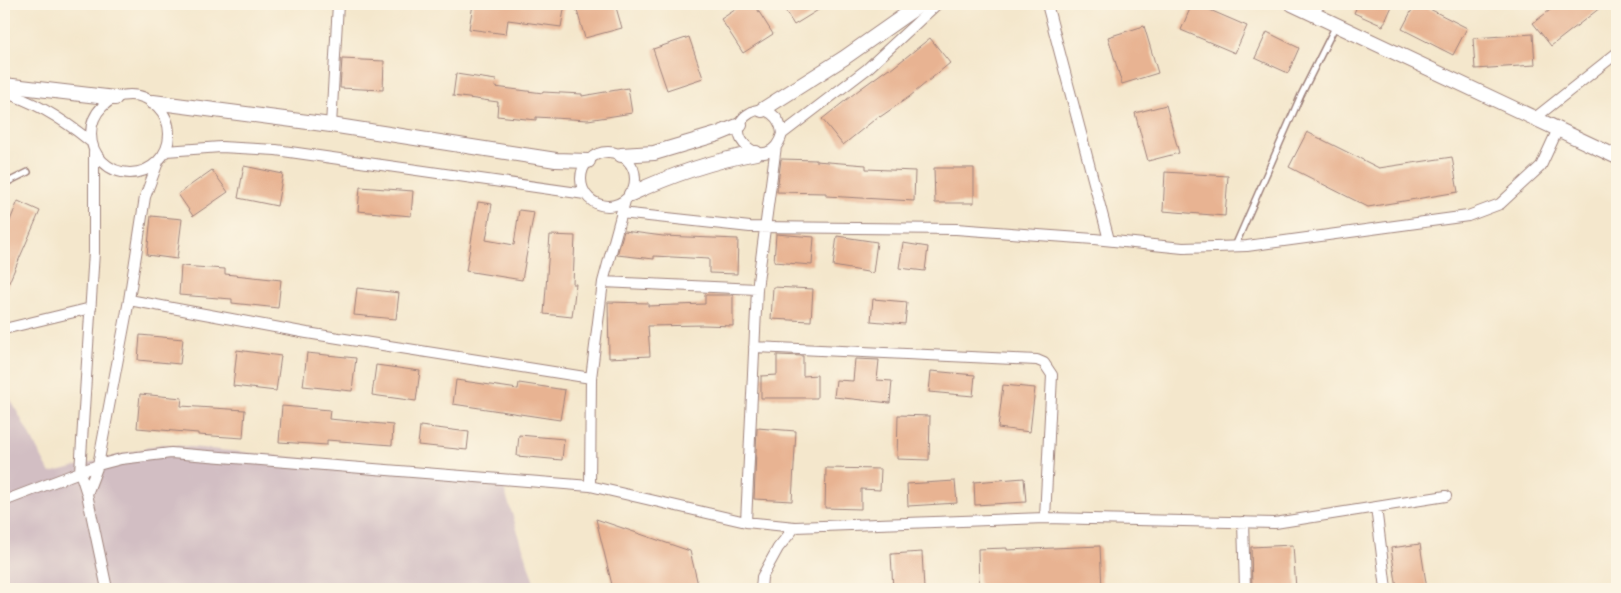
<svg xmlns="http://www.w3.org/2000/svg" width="1621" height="593" font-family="Mynerve,sans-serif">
<rect width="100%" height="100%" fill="#fcf5e5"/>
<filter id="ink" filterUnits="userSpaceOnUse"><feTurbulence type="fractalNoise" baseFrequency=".02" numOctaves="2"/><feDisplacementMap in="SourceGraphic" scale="10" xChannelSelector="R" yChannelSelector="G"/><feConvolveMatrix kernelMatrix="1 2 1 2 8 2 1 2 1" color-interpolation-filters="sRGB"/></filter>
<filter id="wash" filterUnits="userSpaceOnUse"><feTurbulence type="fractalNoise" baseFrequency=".0096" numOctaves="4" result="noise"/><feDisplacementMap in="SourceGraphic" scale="20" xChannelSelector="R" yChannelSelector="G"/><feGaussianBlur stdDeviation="1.12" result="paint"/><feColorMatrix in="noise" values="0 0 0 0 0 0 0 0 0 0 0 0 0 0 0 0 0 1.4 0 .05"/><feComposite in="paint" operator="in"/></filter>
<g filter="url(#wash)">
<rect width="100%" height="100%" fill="#f4e7cc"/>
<path fill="#d2bec3" d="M4,387L50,473L162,444L501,479L536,589H4Z"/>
<g id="blocks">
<path fill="#e8b392" d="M473,4H565L561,27L508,20L506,34L469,29Z
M575,4H615L622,28L585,38Z
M744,4H754L773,34L743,53L721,19Z
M781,4H828L794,25Z
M1192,4H1196L1247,26L1235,53L1181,30Z
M1358,4H1393L1383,26L1354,13Z
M1415,4H1420L1467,28L1453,55L1402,29Z
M1558,4H1605L1551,46L1533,23Z
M1144,26L1158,73L1122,84L1108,37Z
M1267,32L1299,48L1288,73L1255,58Z
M1533,34L1535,65L1475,69L1473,38Z
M689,37L703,78L667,90L653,49Z
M930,38L950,63L909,97L880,117L879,116L843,145L822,119L860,89L889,68L890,70Z
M342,59L384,61L383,90L340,88Z
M456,74L496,80L495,87L543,93V92L582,94V96L628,88L632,113L588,120L536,117V120L497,116L498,102L453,96Z
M1166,105L1179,153L1148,161L1135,113Z
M1307,132L1379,168L1452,157L1458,192L1368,207L1289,167Z
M781,159L816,160V161L866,165V169L915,171L914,201L826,196V193L777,192Z
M244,166L283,174L277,206L238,198Z
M934,168H974V203H935Z
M212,170L228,192L193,216L178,194Z
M1165,172L1228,176L1225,216L1163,211Z
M360,187L413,191L411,216L358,211Z
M18,201L40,211L4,294V235Z
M478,202L492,204L486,240L514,245L519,210L534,212L522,280L466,271Z
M151,216L182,219L177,259L147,255Z
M624,231L663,236L738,239L737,274L709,273V259L654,256V259L617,255Z
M776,234L814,237L812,265L774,262Z
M550,235L575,236L573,284H576L572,317L544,314Z
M837,236L877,242L873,273L833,266Z
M903,243L928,247L925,271L899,268Z
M181,266L225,269V274L281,280L278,308L232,303V299L179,295Z
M773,287L813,289L811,321L771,319Z
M357,288L399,293L396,319L354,315Z
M705,295H733V326L704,325L648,326L650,356L609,358L608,302L648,303V306L705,304Z
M873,299L907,302L905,324L871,321Z
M140,335L183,339L180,364L138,360Z
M237,350L281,356L276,391L233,386Z
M307,353L356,358L352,391L303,386Z
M777,355L803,356V376L817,375V398H761V376L777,375Z
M855,359L879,360L877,380L892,381L890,403L834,397L836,380L853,381Z
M376,365L420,371L416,401L372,395Z
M931,371L975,375L973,396L929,392Z
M456,380L518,389L519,383L565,390L560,420L453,404Z
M1003,385L1035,388L1030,432L998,428Z
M140,394L182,398L181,406L245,410L243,438L198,435V433L137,428Z
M282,406L330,410L329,419L393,425L392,445L327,440V445L279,442Z
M898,415L930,416L929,460L897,459Z
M420,426L469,432L467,450L418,445Z
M757,428L796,431L792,501L754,499Z
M519,435L564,439L562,460L517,456Z
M826,468L881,469L880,490L861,489V509L825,508Z
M1024,478L1026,502L975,505L974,482Z
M955,481L957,503L908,506L907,484Z
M596,519L690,551L699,589H613Z
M1420,544L1427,589H1397L1391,548Z
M1293,545L1296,589H1252L1251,547Z
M1100,546L1102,589H979L978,549L1007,548V550Z
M922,552L924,589H893L891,554Z"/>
</g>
</g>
<g filter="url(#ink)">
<use href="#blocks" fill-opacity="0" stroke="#9f837c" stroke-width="1"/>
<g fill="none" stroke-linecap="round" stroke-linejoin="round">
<g stroke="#9f837c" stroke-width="8">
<path id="lane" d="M4,184L28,172
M1235,246L1301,95L1335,27"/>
</g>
<g stroke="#9f837c" stroke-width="12">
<path id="street" d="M1047,4L1109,240
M1310,12L1321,4
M4,93C35,101 65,121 90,141
M91 134a39 39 0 1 1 78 0a39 39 0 1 1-78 0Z
M1535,118L1617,53
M331,125L338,4
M782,134C781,118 766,103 750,113C716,133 769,179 782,134L867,69L937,4
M166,151L221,147L276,150L585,194
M581 179a27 27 0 1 1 54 0a27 27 0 1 1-54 0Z
M94,152V252L80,472L87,494L107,589
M621,213L750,227L956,229L1094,239L1183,248L1247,246L1468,216L1500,204L1541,166L1558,129
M603,282L757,289
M129,300L307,333L591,378
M4,329L91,308
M754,347L1037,360L1044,363L1052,375L1045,518L795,527L778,548L762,577L761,589
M590,486L591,378L603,282L625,201
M87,494L98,465L129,300L145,197L158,162
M4,501L98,465L121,459L171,453L590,486L746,522L795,527
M1376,507L1386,589
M1045,518L1275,523L1446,496
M746,522L757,289L776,146
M1243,522L1245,589"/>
</g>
<g stroke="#9f837c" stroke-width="16">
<path id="secondary" d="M1292,4L1617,157
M4,85L115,98
M153,102L331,125L556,160L588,161
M762,110L844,58L921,4
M621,155L654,153L718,134L740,125
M631,194C671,175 713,161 756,153"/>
</g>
<use href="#lane" stroke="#fff" stroke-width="5"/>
<use href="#street" stroke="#fff" stroke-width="10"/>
<use href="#secondary" stroke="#fff" stroke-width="14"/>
</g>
</g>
<rect width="1621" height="593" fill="none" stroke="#fcf5e5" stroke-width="20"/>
</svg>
